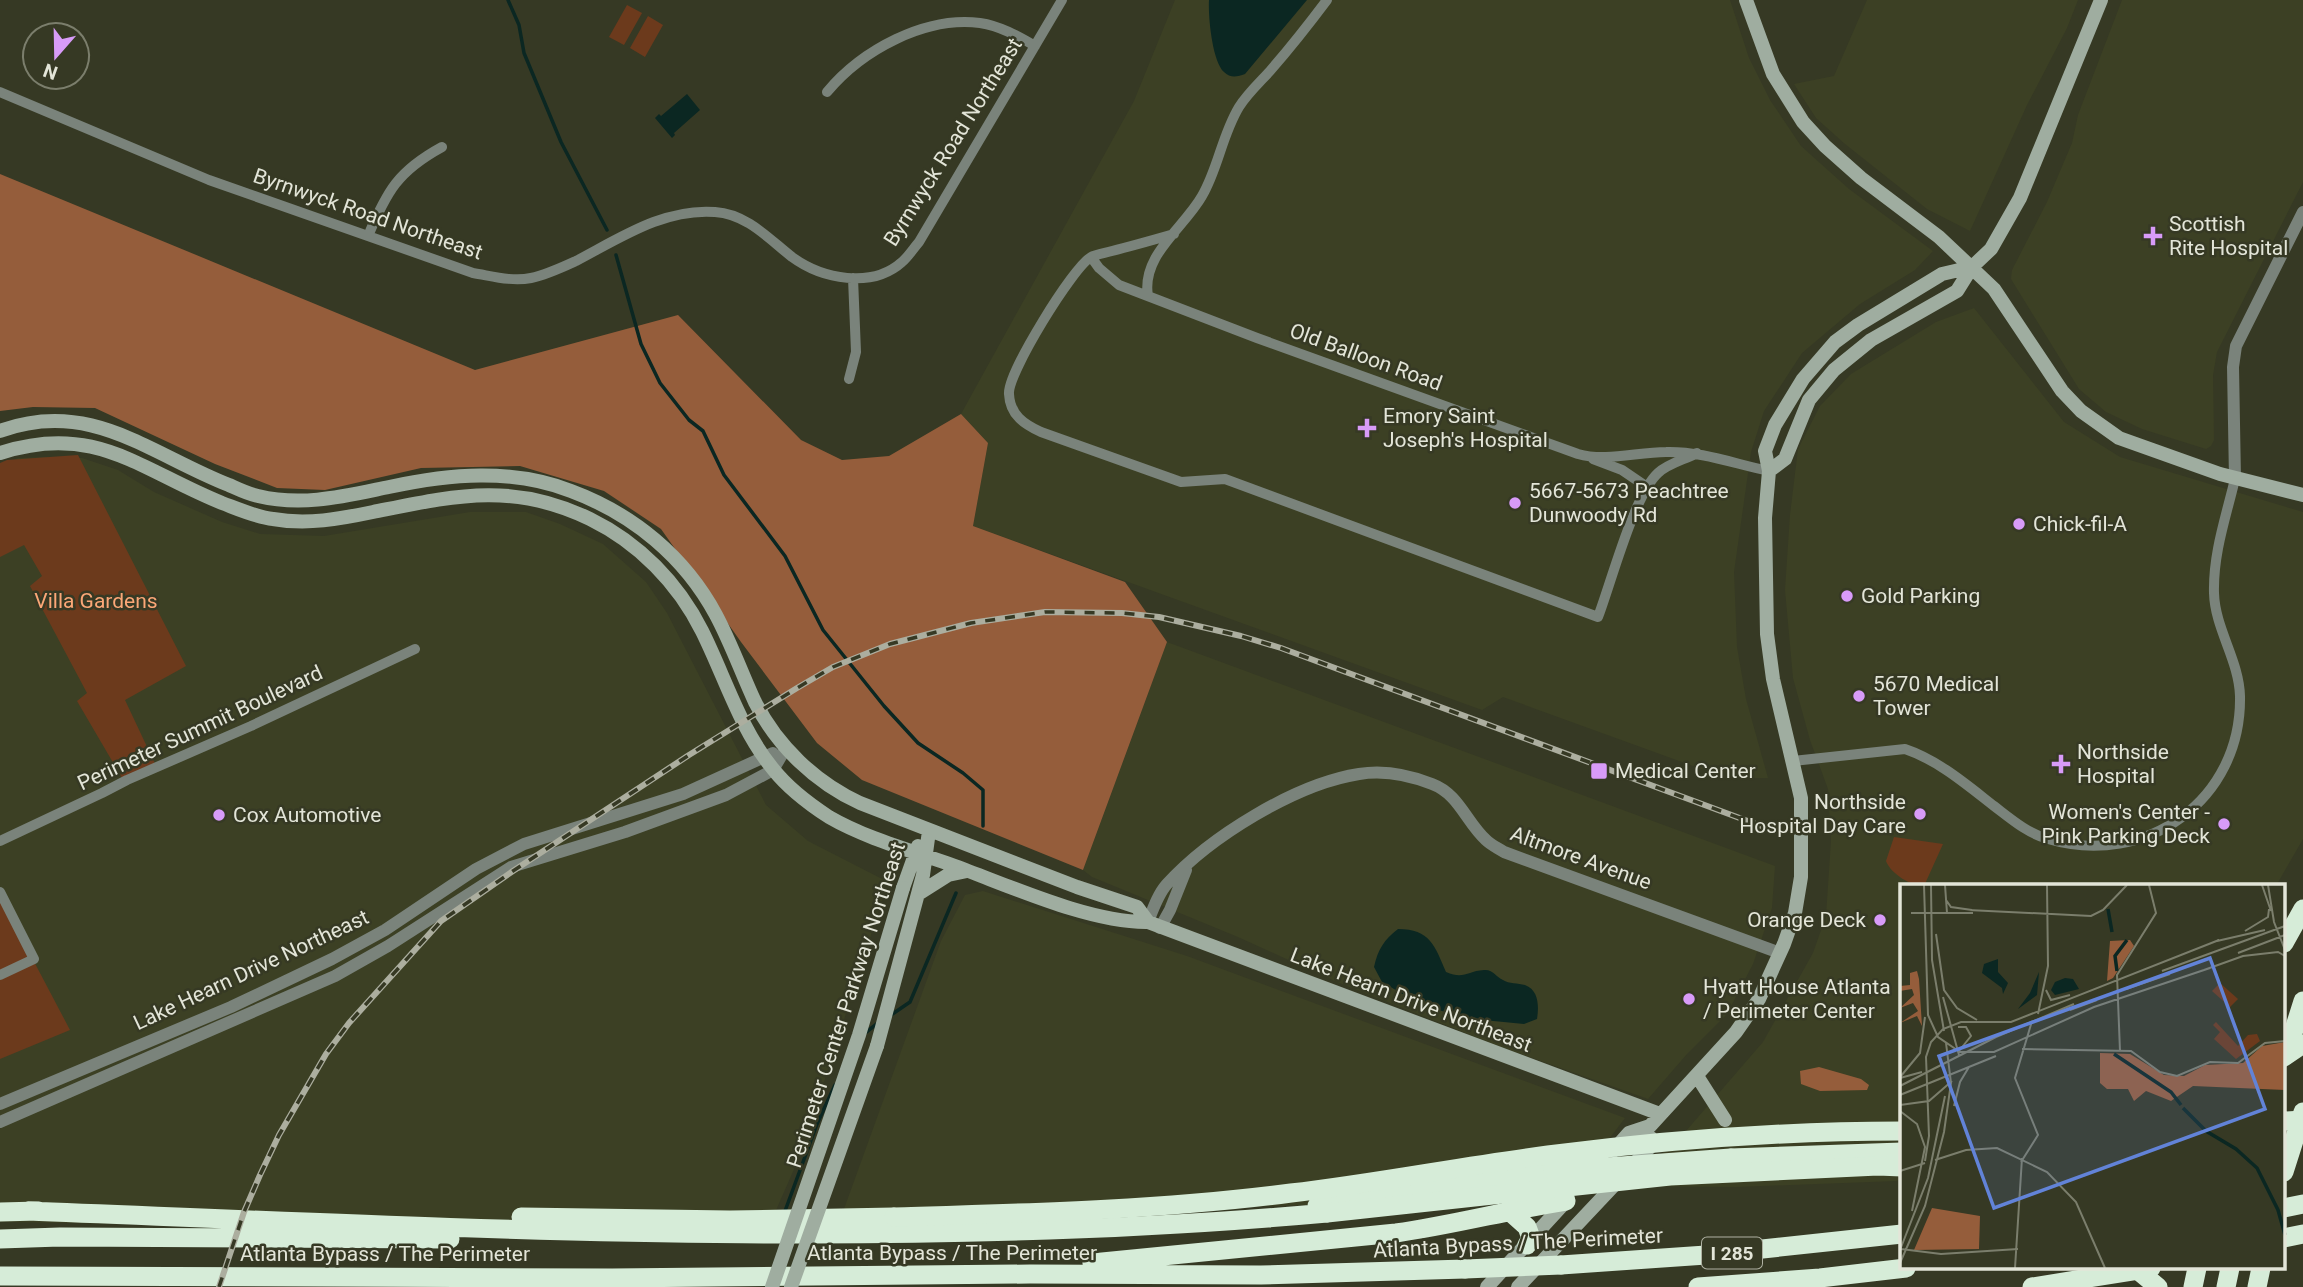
<svg xmlns="http://www.w3.org/2000/svg" width="2303" height="1287" font-family="Roboto,sans-serif">
<rect width="100%" height="100%" fill="#363924"/>
<path fill="#3c4024" d="M1175,0H1730L1749,58L1770,100L1801,146L1849,189L1933,251L1915,270L1860,304L1802,353L1764,411L1751,452L1734,572L1737,647L1746,699L1768,778H1726L1503,697L1482,710L973,526L988,443L961,414L1134,101Z
M1867,0H2078L2067,28L2027,105L1970,231L1927,209L1845,144L1816,118L1794,84L1834,76Z
M2122,0H2303V182L2217,352L2213,375L2214,440L2211,446L2206,449L2142,429L2106,412L2079,389L2011,279L2012,270L2047,202L2072,143L2078,115Z
M1974,308L2064,422L2120,457L2303,512V839L2276,886H1902V1179L1896,1181L1735,1187L1632,1186L1650,1165L1686,1131L1763,1042L1813,953L1826,916L1831,841L1828,789L1810,740L1793,678L1785,590L1790,515L1798,449L1820,406L1851,374L1936,322Z
M48,457L82,458L118,470L154,492L222,522L260,534L324,536L470,512H526L560,524L603,544L646,582L667,613L766,805L808,841L888,882L802,1151L766,1233L0,1222V466L18,458Z
M1167,642L1775,866L1772,908L1753,964L1727,1014L1687,1054L1648,1099L1496,1045L1337,982L1238,937L1092,877L1083,870Z
M983,891L1187,956L1625,1118L1577,1181L1307,1205L840,1220L941,941L965,895Z"/>
<path fill="#6c3a1c" d="M627,5L642,13L624,45L609,37Z
M648,16L663,25L645,57L630,48Z
M78,455L186,666L125,700L157,768L125,783L77,701L87,693L30,586L42,576L24,545L0,557V463L7,460Z
M1894,837L1943,844L1924,886C1911,886 1891,874 1886,861Z
M0,897L70,1030L0,1059Z"/>
<path fill="#955d3b" d="M0,174L475,370L678,315L801,440L842,460L889,456L961,414L988,443L973,526L1125,582L1167,642L1083,870L862,780L817,743L741,642L661,529L604,491L520,466L421,468L325,490L277,488L215,464L95,408L33,407L0,411Z
M1819,1067L1861,1079L1869,1085L1867,1090L1820,1091L1801,1084L1800,1071Z"/>
<path fill="#0b2722" d="M1209,0H1307L1245,74C1237,77 1230,78 1224,72C1212,61 1208,15 1209,0Z
M687,94L700,110L674,133L675,135L672,138L655,118L659,114L661,116Z
M1398,929C1430,929 1435,946 1446,972C1464,980 1467,971 1484,970C1493,969 1496,977 1503,980C1509,984 1518,983 1525,985C1539,990 1539,1007 1537,1019L1524,1024L1463,1018L1418,1003L1382,982L1374,967C1378,949 1384,940 1398,929Z"/>
<g fill="none" stroke-linecap="round" stroke-linejoin="round">
<path stroke="#0b2722" stroke-width="3.5" d="M508,0L519,25L524,53L561,142L607,230
M616,255L641,344L660,383L689,420L703,431L724,475L785,556L823,630L884,706L918,743L963,773L983,790V826
M891,1015L910,1002L956,893
M865,1033L878,1023
M785,1211L817,1124L835,1085"/>
<path stroke="#7a837b" stroke-width="10" d="M0,92L209,180L473,273C492,276 512,282 531,278C546,275 563,267 576,261C620,238 664,208 715,212C747,214 769,239 792,257C822,279 872,289 902,262C908,257 913,249 919,242L1062,0
M827,92C862,50 925,16 980,23C1000,26 1018,36 1035,46
M1174,234C1153,240 1132,246 1112,251C1105,253 1096,254 1091,257C1073,267 1007,374 1009,394C1010,415 1024,424 1041,432L1181,482L1225,479L1598,617C1611,583 1634,495 1658,473C1669,463 1684,460 1697,453
M368,236C387,191 398,171 442,147
M1091,257L1099,268L1119,285L1257,338L1578,454C1606,462 1637,452 1666,452C1701,451 1735,464 1769,471
M1148,296C1141,255 1184,228 1202,196C1218,169 1222,135 1239,107C1247,94 1260,82 1270,71C1290,48 1309,24 1327,0
M849,379L856,352L853,278
M1593,459L1622,470L1647,487
M1793,761L1905,749C1938,760 1967,785 1994,806C2011,819 2027,833 2048,839C2146,868 2242,800 2240,696C2239,660 2215,629 2214,593C2213,553 2226,517 2235,479
M0,841L102,793L127,780L251,726L415,649
M0,892L34,959L0,975"/>
<path stroke="#7a837b" stroke-width="12" d="M2235,479L2233,367L2236,346L2303,212
M1148,922C1153,909 1158,894 1167,884C1210,837 1295,784 1359,774C1383,770 1409,775 1432,784C1459,794 1466,822 1486,840C1491,845 1498,848 1504,852L1780,953
M1160,928L1170,910L1186,870
M0,1104L231,1007L332,959L385,930L476,869L524,844L683,794L773,753
M0,1122L335,976L388,946L511,867L625,832L726,795L773,770L786,748"/>
<path stroke="#9fada0" stroke-width="14" d="M1746,0L1773,74L1803,122L1825,146L1861,178L1939,237L1994,289L2062,391L2081,411L2119,438L2220,474L2303,495
M0,431C90,398 150,454 229,485C238,489 248,494 258,496C303,507 345,496 389,487C449,474 512,468 571,491C633,514 685,557 716,615C731,643 742,674 755,702C777,746 816,783 860,803L1077,887L1137,907L1148,922
M0,453C95,422 140,470 222,503C238,509 256,517 273,519C307,525 340,519 373,512C453,496 512,481 590,519C639,543 678,583 702,631C725,677 740,729 773,769C788,788 809,804 829,817C867,839 913,851 955,866C1010,886 1090,923 1148,922L1660,1114
M1769,471L1785,459L1809,400L1834,370L1871,340L1957,291L1972,267L1991,249L2020,198L2101,0
M903,888L918,846
M918,894L948,875L967,871
M877,1046L923,875L929,831
M1697,1076L1725,1120
M1613,1151L1629,1133L1650,1126L1736,1032L1759,999L1784,944L1795,913L1801,877V798L1773,679L1767,634L1765,518L1769,471L1765,451L1775,425L1803,379L1835,342L1858,325L1942,274L1972,267
M1487,1287L1568,1199
M1518,1287L1651,1146V1138"/>
<path stroke="#d6ecd8" stroke-width="19" d="M2284,943L2303,909
M2286,1055L2303,1001
M1731,1158L1902,1152
M2284,1172L2303,1112
M1317,1206L1553,1171
M2284,1208L2303,1204
M1508,1210L1527,1227L1531,1238L1527,1245
M28,1211C461,1228 895,1252 1327,1213
M0,1212L39,1211
M521,1217L730,1220L894,1217
M2284,1238L2303,1234
M0,1239L60,1237L450,1239
M1092,1263L1396,1233C1453,1225 1509,1210 1566,1201
M1561,1265L1706,1255L1902,1234
M0,1276L612,1278L1030,1274L1261,1275L1465,1269
M1698,1287L1820,1278L1906,1268
M2032,1287L2151,1268
M2193,1287L2197,1268
M2226,1287L2230,1268
M2257,1287L2261,1268"/>
<g stroke="#acae9f" stroke-width="6">
<path id="rail" d="M219,1287L244,1212L260,1175L279,1135L326,1054L349,1023L441,921L513,871L689,755L797,688L833,667L890,644L971,623L1045,612L1122,613L1159,617L1241,636L1281,648L1772,830"/>
</g>
<use href="#rail" stroke="#363924" stroke-width="3.5" stroke-dasharray="10" stroke-linecap="butt"/>
<path stroke="#9fada0" stroke-width="14" d="M772,1287L859,1035L903,888
M791,1287L877,1046"/>
<path stroke="#d6ecd8" stroke-width="19" d="M2284,1057L2303,1044
M2284,1121L2303,1120
M1553,1171L1731,1158
M1327,1213L1670,1176L1878,1166L1902,1167
M894,1217C1027,1213 1159,1210 1291,1193C1377,1183 1462,1166 1548,1155C1665,1140 1784,1131 1902,1131
M2135,1268L2158,1287
M1465,1269L1561,1265"/>
</g>
<g fill="#d89bf8" stroke="#363924" stroke-width="2.5">
<path d="M2149.5 225.5h7v7h7v7h-7v7h-7v-7h-7v-7h7z"/>
<path d="M1363.5 417.5h7v7h7v7h-7v7h-7v-7h-7v-7h7z"/>
<circle cx="1515" cy="503" r="7"/>
<circle cx="2019" cy="524" r="7"/>
<circle cx="1847" cy="596" r="7"/>
<circle cx="1859" cy="696" r="7"/>
<path d="M2057.5 753.5h7v7h7v7h-7v7h-7v-7h-7v-7h7z"/>
<rect x="1590" y="762" width="18" height="18" rx="3.5"/>
<circle cx="1920" cy="814" r="7"/>
<circle cx="219" cy="815" r="7"/>
<circle cx="2224" cy="824" r="7"/>
<circle cx="1880" cy="920" r="7"/>
<circle cx="1689" cy="999" r="7"/>
</g>
<g text-anchor="middle" dominant-baseline="central" stroke-width="5" stroke-linejoin="round" paint-order="stroke">
<rect fill="#363924" stroke="#afb1a2" stroke-width="2" x="1702" y="1237.5" width="60" height="31" rx="5"/>
<g font-size="19" font-weight="bold" fill="#e3e5d8">
<text x="1732" y="1253">I 285</text>
</g>
<g font-size="21" fill="#e3e5d8" stroke="#363924">
<text transform="translate(953 142) rotate(-58)">Byrnwyck Road Northeast</text>
<text transform="translate(368 214) rotate(19)">Byrnwyck Road Northeast</text>
<text transform="translate(1366 357) rotate(20)">Old Balloon Road</text>
<text transform="translate(200 728) rotate(-25)">Perimeter Summit Boulevard</text>
<text transform="translate(1581 858) rotate(20)">Altmore Avenue</text>
<text transform="translate(251 970) rotate(-25)">Lake Hearn Drive Northeast</text>
<text transform="translate(1411 1000) rotate(21)">Lake Hearn Drive Northeast</text>
<text transform="translate(846 1005) rotate(-72)">Perimeter Center Parkway Northeast</text>
<text transform="translate(1518 1243) rotate(-3)">Atlanta Bypass / The Perimeter</text>
<text x="952" y="1253">Atlanta Bypass / The Perimeter</text>
<text x="385" y="1254">Atlanta Bypass / The Perimeter</text>
</g>
<g font-size="21" fill="#e3e5d8" stroke="#363924" text-anchor="start">
<text x="2169" y="224">Scottish<tspan x="2169" dy="24">Rite Hospital</tspan></text>
<text x="1383" y="416">Emory Saint<tspan x="1383" dy="24">Joseph's Hospital</tspan></text>
<text x="1529" y="491">5667-5673 Peachtree<tspan x="1529" dy="24">Dunwoody Rd</tspan></text>
<text x="2033" y="524">Chick-fil-A</text>
<text x="1861" y="596">Gold Parking</text>
<text x="1873" y="684">5670 Medical<tspan x="1873" dy="24">Tower</tspan></text>
<text x="2077" y="752">Northside<tspan x="2077" dy="24">Hospital</tspan></text>
<text x="1615" y="771">Medical Center</text>
<text x="1906" y="802" text-anchor="end">Northside<tspan x="1906" dy="24">Hospital Day Care</tspan></text>
<text x="2210" y="812" text-anchor="end">Women's Center -<tspan x="2210" dy="24">Pink Parking Deck</tspan></text>
<text x="233" y="815">Cox Automotive</text>
<text x="1866" y="920" text-anchor="end">Orange Deck</text>
<text x="1703" y="987">Hyatt House Atlanta<tspan x="1703" dy="24">/ Perimeter Center</tspan></text>
</g>
<g font-size="21" fill="#fba777" stroke="#363924">
<text x="96" y="601">Villa Gardens</text>
</g>
</g>
<g transform="translate(1900 884)">
<rect width="385" height="385" fill="#363924"/>
<path d="M320,99L338,115L330,123L312,107ZM316,138L338,162L348,151L357,150L360,157L336,175L314,155L320,148L313,141Z" fill="#6c3a1c"/>
<path d="M230,56L234,62L213,94L207,97L210,57ZM17,87L19,95L22,142L17,132L0,139L18,127L13,119L0,124L14,111L12,105L0,107V102L10,101V89ZM385,158V206L293,202L271,217L246,207L234,217L228,205H207L200,199V169L230,170L264,191L284,192L305,181L343,179L362,162ZM32,324L80,332L79,365L14,366Z" fill="#955d3b"/>
<path d="M98,75V88L108,99L103,110L102,104L82,89L84,80ZM139,88L137,111L118,125L130,109ZM165,94L173,95L179,105L155,111L151,106L155,98Z" fill="#0b2722"/>
<path fill="none" stroke="#0b2722" stroke-width="3.5" d="M208,25L212,48M217,87L215,72L227,56M214,170L271,208L281,221M283,224L306,247L336,265L357,284L378,326L385,351"/>
<path fill="none" stroke="#7b7e6c" stroke-width="2" d="M24,1L28,131L38,153L60,168H94L194,123L310,84M31,1L32,76L44,147M45,1L47,29M362,1L371,27M368,1L374,38L385,66M46,16L51,23L72,26M68,26L191,32L203,26L227,1M11,29H73M345,47L368,33L369,25M36,50L44,106L57,124L77,136M317,57L365,46M338,69L385,51M304,86L343,72L378,68L385,72M262,87L385,42M226,105L270,90M146,106L151,116L170,111M43,113L59,171M170,126L197,116M138,130L148,82L147,1M58,143H66L71,152L59,167M122,165L231,167L260,188L277,192L310,178L338,179L365,159L385,157M220,167L217,91L256,29L249,1M1,192L20,169L25,133M0,194L22,188M0,202L96,153L174,120M0,211L96,172M0,221L29,217L52,197M54,222L60,198L69,183M0,227L17,240L25,263L12,327M35,276L66,266L97,264L147,288L176,318L205,384M25,277L29,252L26,173L31,158L43,145L61,138H111L319,56M121,278L138,251L115,194L132,137M0,287L25,279M1,365L41,370L118,365M0,366L28,294L45,212M0,379L25,322L44,248L51,199L46,159M115,384L122,274"/>
<path fill="#6283d8" fill-opacity="0.15" stroke="#6283d8" stroke-width="3.5" d="M310,74L365,225L94,324L39,172Z"/>
<rect width="385" height="385" fill="none" stroke="#e3e5d8" stroke-width="3.5"/>
</g>
<g transform="translate(56 56) rotate(200)"><circle r="33" fill="#363924" stroke="#7b7e6c" stroke-width="2"/>
<path d="M0-5L12 26L0 18L-12 26Z" fill="#d89bf8"/>
<text y="-10" font-size="19" font-weight="bold" text-anchor="middle" fill="#e3e5d8">N</text>
</g>
</svg>
